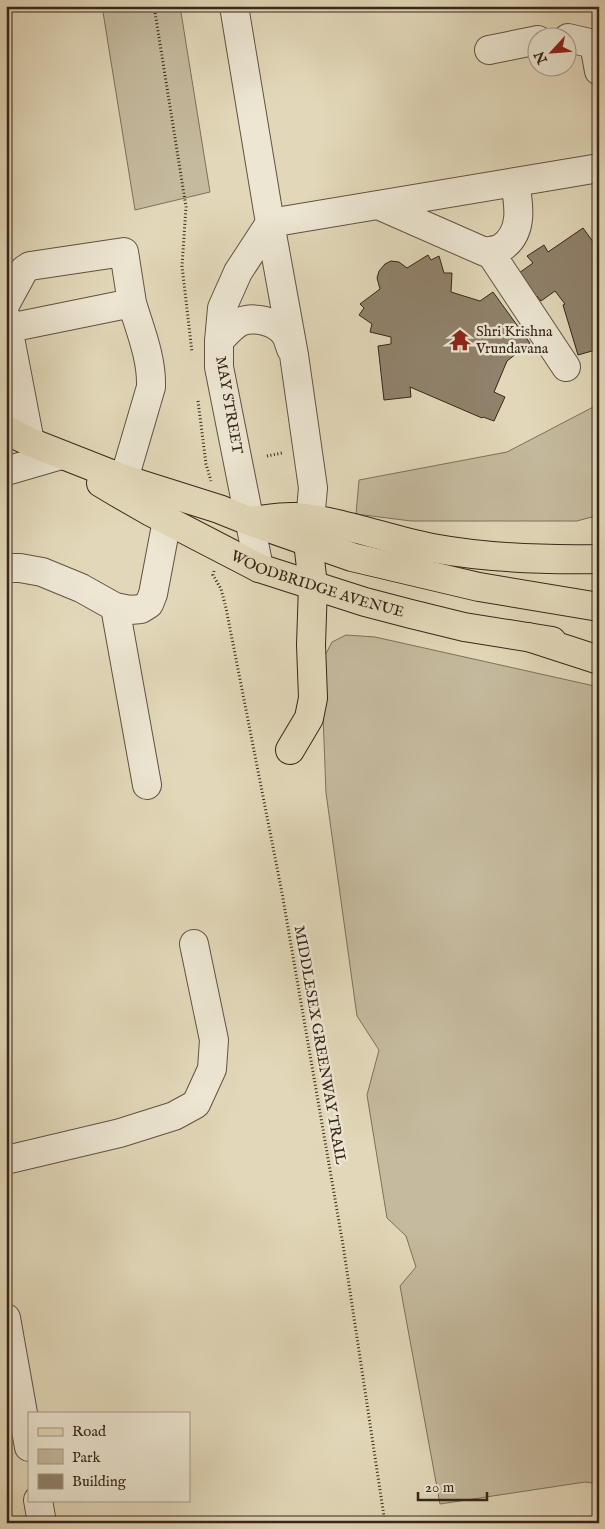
<svg xmlns="http://www.w3.org/2000/svg" width="605" height="1529" font-family="'IM FELL English',serif">
<rect width="100%" height="100%" fill="#e2d8b9"/>
<filter id="stains"><feTurbulence type="fractalNoise" baseFrequency=".004" numOctaves="4"/><feColorMatrix values="0 0 0 0 .2 0 0 0 0 .09 0 0 0 0 .02 0 0 0 .5 -.17"/></filter>
<radialGradient id="worn" r=".72"><stop offset=".6" stop-color="#630" stop-opacity="0"/><stop offset="1" stop-color="#630" stop-opacity=".3"/></radialGradient>
<path fill="#c5ba9e" stroke="#7e705c" d="M102,6H180L210,192L135,210Z
M599,404V515L577,521H411L356,514L359,480L507,452Z
M346,635L375,637L599,687V1484L585,1482L440,1504L400,1286L416,1267L406,1236L387,1218L367,1095L379,1050L357,1016L326,793L321,663L332,642Z"/>
<path fill="#90826c" stroke="#382519" d="M583,228L599,250V258L593,262L599,278V349L578,355L563,305L565,304L555,291L541,301L537,296L533,300L519,273L533,263L527,256L544,245L548,252Z
M428,255L431,260L439,256L444,273H452L451,292L480,301L493,292L530,343L507,361L494,392L505,397L494,421L483,417L482,418L410,387L411,397L384,400L378,346L391,344V337L370,332L372,324L359,315L364,308L360,304L380,289L377,278L379,271L385,264L391,261L399,262L407,268Z"/>
<g fill="none" stroke-linecap="round" stroke-linejoin="round">
<g stroke="#625241" stroke-width="30">
<path id="minor" d="M234,6L270,223L294,355L313,488L308,542
M568,38L594,44L599,43
M594,44L599,71
M489,50L538,40
M378,205L485,252C490,251 497,250 501,248C524,233 519,205 515,182
M270,223L599,168
M489,251L566,367
M6,303L24,270L30,266L124,252L132,303L9,328
M6,317L30,442
M219,341C225,335 232,326 240,322C254,316 276,321 285,334C288,338 289,344 291,349
M6,471L61,455
M124,479L151,387C152,358 140,330 132,303
M6,568H20L42,572L81,588L115,607L130,610L141,609L149,604L153,594L167,520
M259,568L219,367V341L222,308L238,272L270,223
M115,607L147,785
M6,1160L120,1133L174,1116L196,1104L212,1069L214,1040L194,944
M6,1318L29,1447
M38,1500L42,1523"/>
</g>
<g stroke="#382519" stroke-width="30">
<g id="major">
<path d="M6,430L30,442L124,479L219,509L249,521L352,557L479,587L599,607"/>
<path id="s1" d="M101,483L116,492L151,512L259,568L365,602L411,614L464,627L552,641"/>
<path d="M290,750L309,718L313,698L311,645L313,585L308,542"/>
</g>
</g>
<g stroke="#382519" stroke-width="30">
<path id="highway" d="M249,521C264,520 280,516 295,517C341,521 386,539 432,548C486,558 544,560 599,559
M528,637L599,660"/>
</g>
<path stroke="#382519" stroke-width="3" stroke-dasharray="1 2.5" stroke-linecap="butt" d="M154,6L186,207L182,266L192,352
M198,401L206,464L211,481
M267,456L282,453
M214,571L213,575L221,589L226,608L282,893L343,1245L385,1523"/>
<use href="#minor" stroke="#ece6d2" stroke-width="28"/>
<use href="#major" stroke="#e2d8b9" stroke-width="28"/>
<use href="#highway" stroke="#e2d8b9" stroke-width="28"/>
</g>
<defs>
<g id="temple-bare" transform="scale(1.725)"><path d="M0-6L5-2H3V0L6.5 2.5H4V6H1.5V3h-3V6H-4V2.5H-6.5L-3 0V-2H-5Z" fill="#8f2418" stroke="#ece6d2" stroke-width="2.5" paint-order="stroke"/></g>
</defs>
<g fill-rule="evenodd">
<use href="#temple-bare" x="460" y="340"/>
</g>
<g text-anchor="middle" dominant-baseline="central" stroke-width="5" stroke-linejoin="round" paint-order="stroke">
<g font-size="15" fill="#382519" stroke="#ece6d2" text-anchor="start">
<text x="476" y="331">Shri Krishna<tspan x="476" dy="17">Vrundavana</tspan></text>
</g>
<g font-size="15" fill="#382519" stroke="#ece6d2">
<text transform="translate(229 405) rotate(80)">MAY STREET</text>
<text stroke="none"><textPath href="#s1" startOffset="240">WOODBRIDGE AVENUE</textPath></text>
<text transform="translate(320 1045) rotate(80)">MIDDLESEX GREENWAY TRAIL</text>
</g>
</g>
<rect width="605" height="1529" fill="none" stroke="#e2d8b9" stroke-width="25"/>
<rect x="8" y="8" width="590" height="1514" fill="none" stroke="#382519" stroke-width="2.5"/>
<rect x="12" y="12" width="580" height="1504" fill="none" stroke="#382519"/>
<rect x="28" y="1412" width="162" height="90" fill="#ece6d2" stroke="#a49988"/>
<rect x="38" y="1428" width="25" height="8" fill="#e2d8b9" stroke="#a49988"/>
<text x="72" y="1436" font-size="15" fill="#382519">Road</text>
<rect x="38" y="1449" width="25" height="15" fill="#c5ba9e" stroke="#a49988"/>
<text x="72" y="1462" font-size="15" fill="#382519">Park</text>
<rect x="38" y="1474" width="25" height="15" fill="#90826c" stroke="#a49988"/>
<text x="72" y="1486" font-size="15" fill="#382519">Building</text>
<g transform="translate(552 52) rotate(244)"><circle r="24" fill="#ece6d2" stroke="#a49988"/>
<path d="M0-4L9 19L0 12L-9 19Z" fill="#8f2418"/>
<text y="-8" font-size="14" font-weight="bold" text-anchor="middle" fill="#382519">N</text>
</g>
<path d="M418 1492v8h69v-8" fill="none" stroke="#382519" stroke-width="2.5"/>
<text x="425" y="1492" font-size="15" fill="#382519" stroke="#ece6d2" stroke-width="4" paint-order="stroke">20 m</text>
<rect width="100%" height="100%" filter="url(#stains)"/>
<rect width="100%" height="100%" fill="url(#worn)"/>
</svg>
